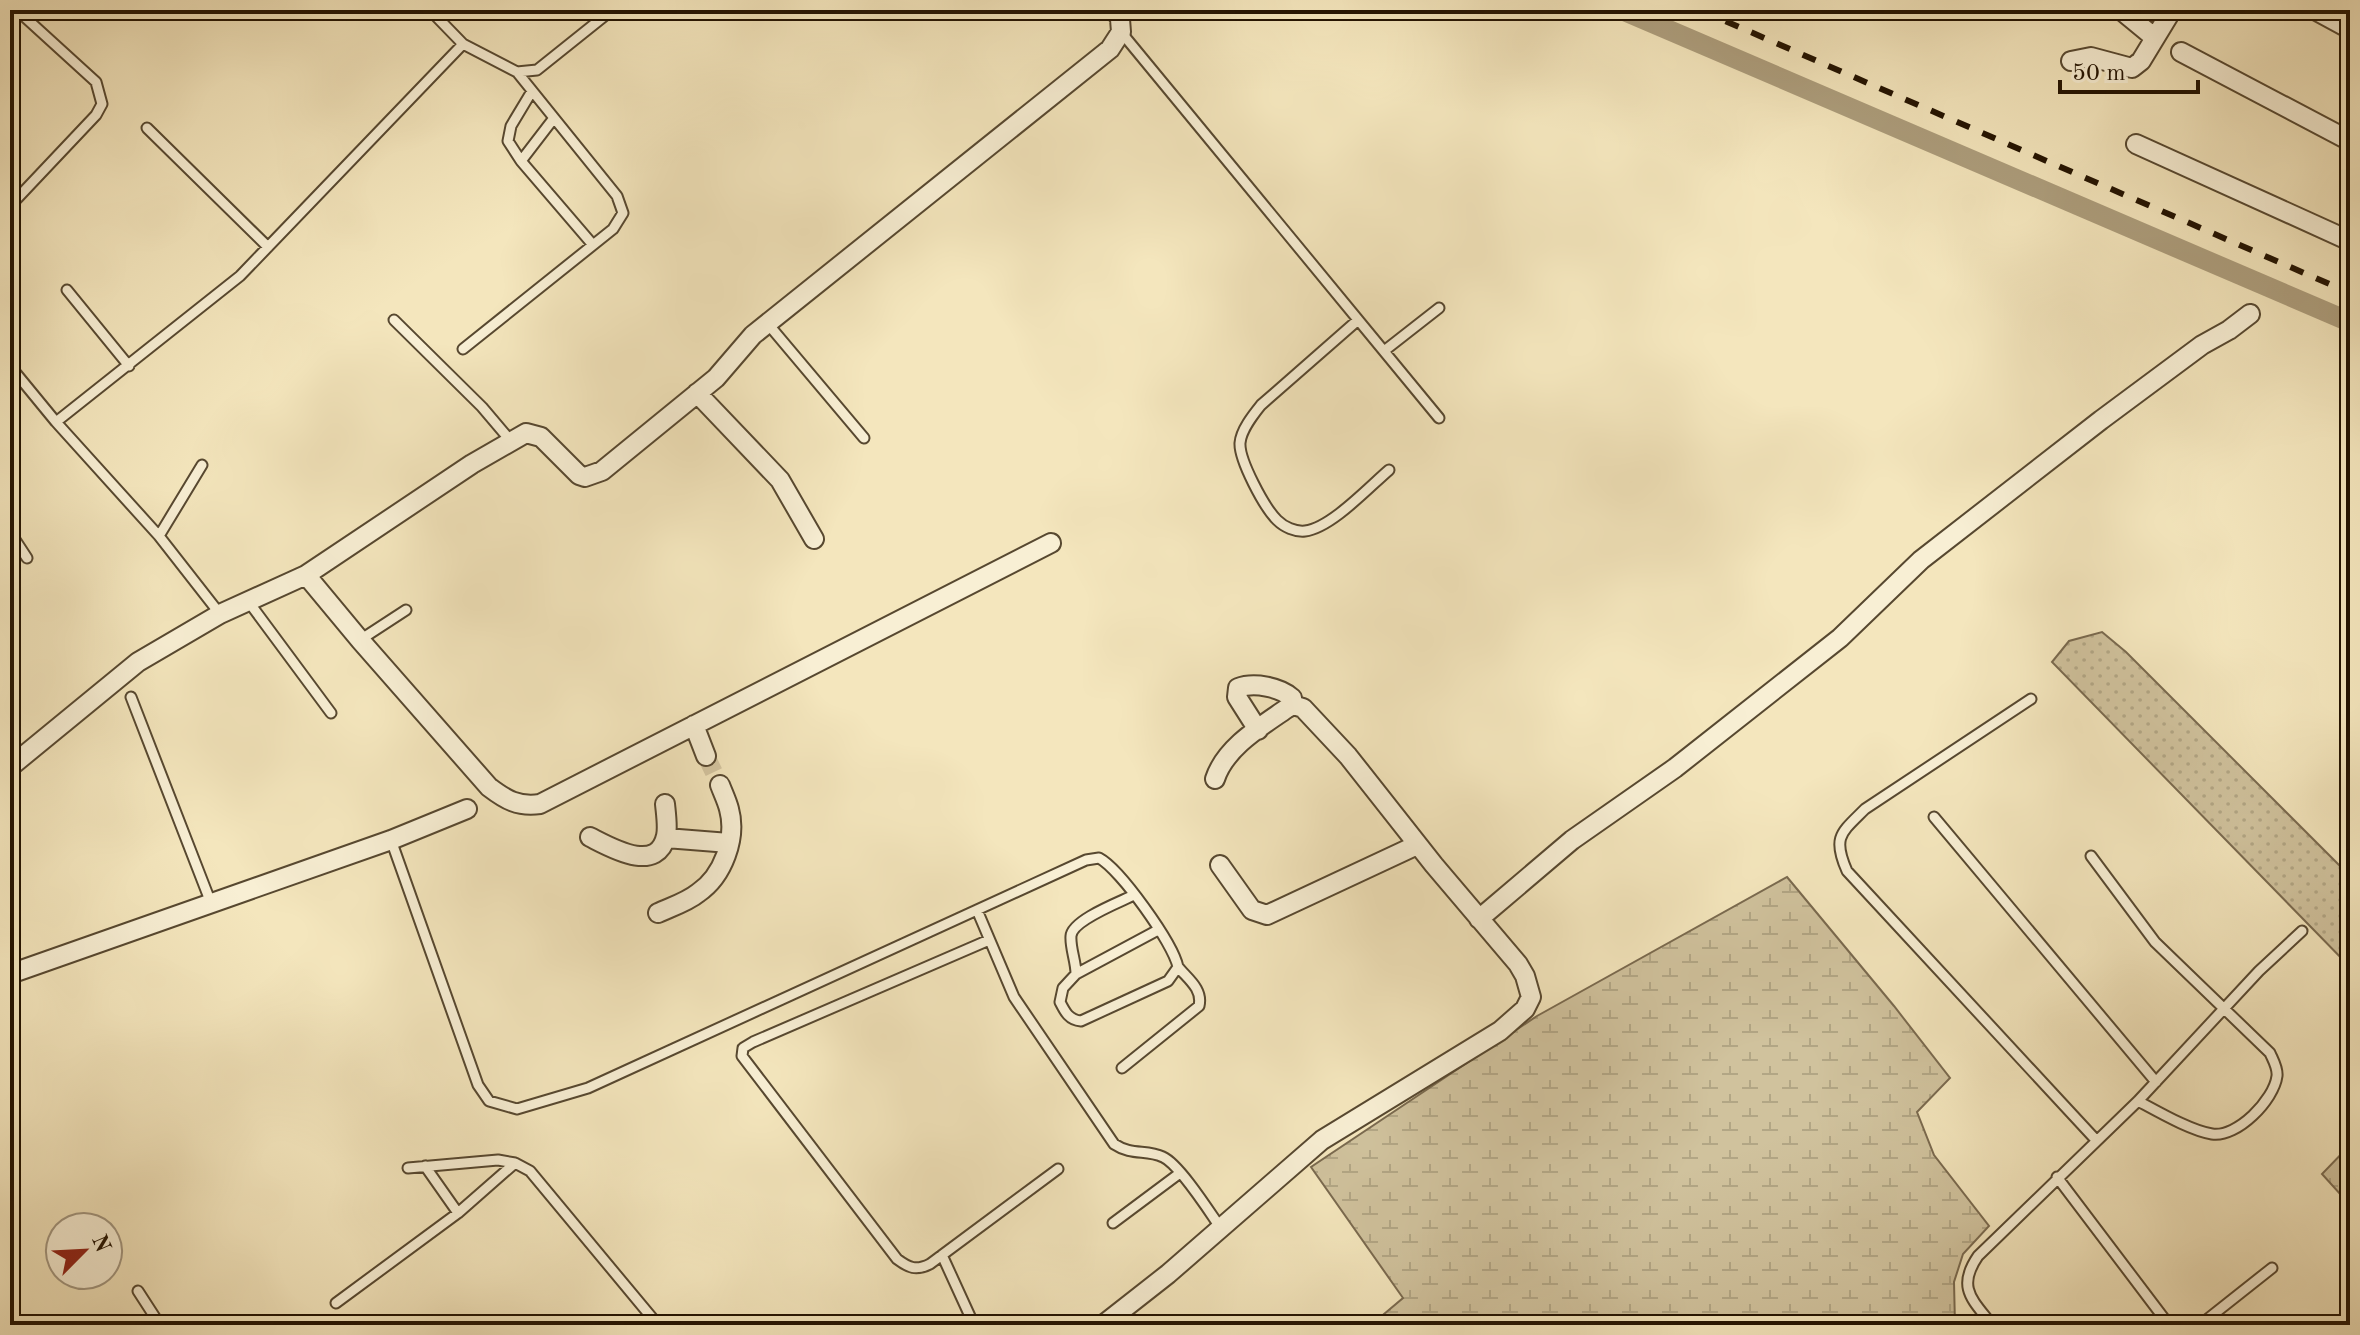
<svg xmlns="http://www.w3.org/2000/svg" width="2360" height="1335" font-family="'Old Standard TT',serif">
<defs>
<pattern id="grass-dots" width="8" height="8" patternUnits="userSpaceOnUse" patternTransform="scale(2)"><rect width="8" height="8" fill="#d0c29d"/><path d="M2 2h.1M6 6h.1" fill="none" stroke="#b2a685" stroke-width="1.8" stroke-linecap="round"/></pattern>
<pattern id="wetland-marsh" width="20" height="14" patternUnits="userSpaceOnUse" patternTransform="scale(2)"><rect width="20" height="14" fill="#d0c29d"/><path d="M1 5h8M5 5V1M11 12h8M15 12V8" fill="none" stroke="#b2a685"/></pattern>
</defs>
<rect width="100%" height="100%" fill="#f4e6bd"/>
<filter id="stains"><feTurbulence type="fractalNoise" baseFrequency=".0025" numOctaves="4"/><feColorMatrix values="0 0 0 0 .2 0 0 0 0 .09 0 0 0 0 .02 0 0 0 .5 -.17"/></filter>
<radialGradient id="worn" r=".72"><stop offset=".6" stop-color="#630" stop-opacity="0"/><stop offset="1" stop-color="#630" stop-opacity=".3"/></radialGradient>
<path fill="url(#grass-dots)" stroke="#7a6a4f" stroke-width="2" d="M2102,632L2126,652L2350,876V967L2052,662L2069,641Z"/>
<path fill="url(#wetland-marsh)" stroke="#7a6a4f" stroke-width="2" d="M1787,877L1894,1006L1950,1078L1917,1112L1934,1155L1989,1226L1963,1254L1954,1282L1955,1325H1371L1403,1298L1311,1167L1537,1016Z
M2350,1145V1205L2322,1174Z"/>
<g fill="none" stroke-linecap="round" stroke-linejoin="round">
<path stroke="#ad9e7d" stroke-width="20" d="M1622,10L2350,322"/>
<path stroke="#d5c6a1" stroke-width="18" stroke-dasharray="18 9" stroke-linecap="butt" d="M706,756L720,785"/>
<g stroke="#574830" stroke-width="13">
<path id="service" d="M1121,32L1439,418
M463,44L517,72L537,70L612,10
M532,91L511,126L508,141L521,161L593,245
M147,128L268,247
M521,161L554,118
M10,206L96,115L102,104L96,82L17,10
M67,290L129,366
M394,320L482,407L510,440
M1358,320L1261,405C1253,415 1241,430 1240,443C1239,460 1264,507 1277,520C1284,527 1295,532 1305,531C1331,528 1369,487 1389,470
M768,324L864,438
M463,349L613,229L623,213L617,196L517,72
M1384,351L1439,308
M10,366L56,422L159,536L220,614
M56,422L240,276L463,44L430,10
M10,532L27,558
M159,536L202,465
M248,601L331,713
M360,640L406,610
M131,697L211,903
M2031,699L1865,809C1841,833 1832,837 1847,871L2096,1140
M10,725V740
M1934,817L2156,1082
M391,840L478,1085L489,1101L517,1109L588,1088L1086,860L1099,858C1120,869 1173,943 1178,967L1168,981L1081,1021C1069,1020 1065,1012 1060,1002L1063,988L1076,974C1076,961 1070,948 1071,936C1072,920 1120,902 1134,895
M2091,856L2155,942L2270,1053C2273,1060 2278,1068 2277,1076C2274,1100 2237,1138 2212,1134C2191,1131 2157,1111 2138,1101
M977,910L1014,997L1114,1144C1132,1156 1146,1149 1163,1157C1179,1164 1209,1211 1220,1227
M989,940L753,1042L743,1048L742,1056L897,1259C909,1268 916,1271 930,1264L1058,1169
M1076,974L1158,930
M1122,1068L1199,1006C1203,989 1188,979 1178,967
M425,1166L458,1213
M408,1168L498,1160L515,1163
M2057,1177L2169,1325
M1113,1223L1180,1173
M942,1255L974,1325
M138,1291L160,1325
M336,1303L458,1213L515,1163L530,1171L658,1325
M1992,1325C1973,1300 1956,1288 1978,1256L2138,1101L2259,971L2302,931
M2200,1325L2272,1268"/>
</g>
<g stroke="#574830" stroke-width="22">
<path id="minor" d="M2121,10L2155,38
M2315,10L2350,29
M2181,52L2350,141
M2071,61L2091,57L2132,68L2141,61L2172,10
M2136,144L2350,241
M697,393L780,480L814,539
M306,575L472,464L526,433L541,437L579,475L585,477L602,471L716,378L753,335L1110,49L1121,32L1120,19L1115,10
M694,725L706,756
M1258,730L1237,697L1238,688C1254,682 1280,687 1292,698L1293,705
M10,767L138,662L220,614L306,575L360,640L489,787C506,800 518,807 540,804L1051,543
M590,837C610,847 657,875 666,836C668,827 666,814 665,804
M666,838L729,843
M1220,865L1252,910L1267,915L1417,845
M658,913C671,907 687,902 698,893C723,876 737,838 729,809C727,801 723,793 720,785
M1479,919L1572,840L1675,768L1840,638L1921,560L2101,420L2202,345L2229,330L2250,314
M10,974L391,840L467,809
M1103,1325L1168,1274L1322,1140L1500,1031L1525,1009L1531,997L1525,976L1518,964L1434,865L1348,756L1303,708L1293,705L1286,709C1260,727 1225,748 1215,779"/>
</g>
<use href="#service" stroke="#f8efd4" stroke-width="9"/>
<use href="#minor" stroke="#f8efd4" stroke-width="18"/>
<path stroke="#231301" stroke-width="6" stroke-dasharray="14 14" stroke-linecap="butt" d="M1700,10L2350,293"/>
</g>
<rect width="2360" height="1335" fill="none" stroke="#f4e6bd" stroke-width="40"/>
<rect x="12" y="12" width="2336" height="1311" fill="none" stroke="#231301" stroke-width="4"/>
<rect x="20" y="20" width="2320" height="1295" fill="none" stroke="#231301" stroke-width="2"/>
<g transform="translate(84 1251) rotate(66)"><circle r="38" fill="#f8efd4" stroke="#a39780" stroke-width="2"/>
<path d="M0-6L14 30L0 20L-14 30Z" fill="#8f2418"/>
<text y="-12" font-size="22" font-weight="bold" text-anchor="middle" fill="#231301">N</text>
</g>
<path d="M2060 80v12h138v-12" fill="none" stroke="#231301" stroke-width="4"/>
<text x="2072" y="80" font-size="24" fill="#231301" stroke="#f8efd4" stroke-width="6" paint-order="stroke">50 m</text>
<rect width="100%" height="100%" filter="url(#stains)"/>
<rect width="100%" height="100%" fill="url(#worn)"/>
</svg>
